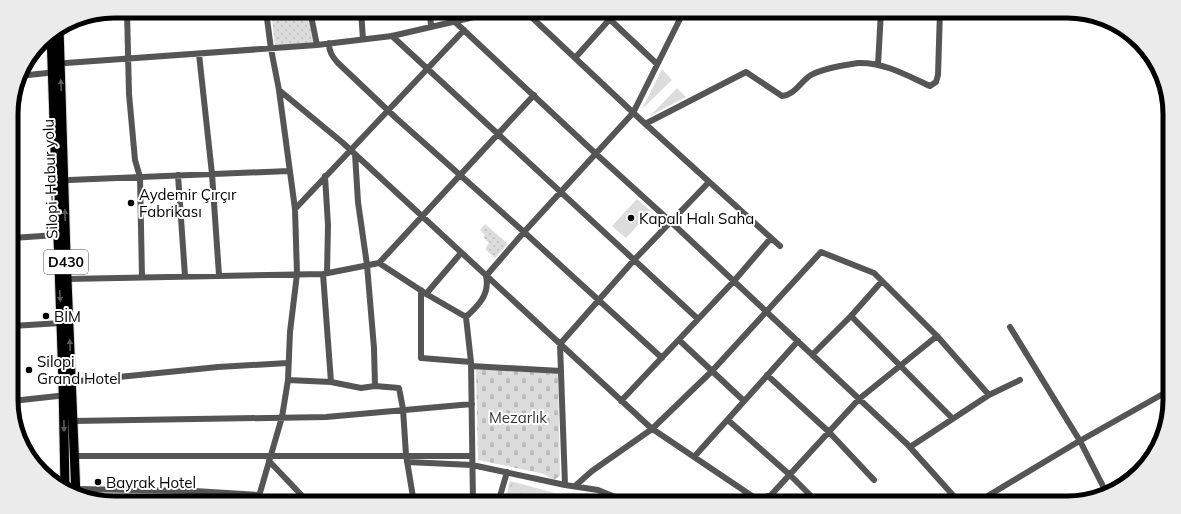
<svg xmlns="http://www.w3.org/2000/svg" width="1181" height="514" font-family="Mulish,sans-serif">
<defs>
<pattern id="cemetery-stones" width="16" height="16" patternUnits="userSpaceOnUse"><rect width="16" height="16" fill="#dcdcdc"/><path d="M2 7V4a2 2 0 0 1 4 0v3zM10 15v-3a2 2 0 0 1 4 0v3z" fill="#bbb"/></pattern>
<pattern id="park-tufts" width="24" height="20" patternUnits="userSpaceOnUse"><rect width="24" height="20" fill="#dcdcdc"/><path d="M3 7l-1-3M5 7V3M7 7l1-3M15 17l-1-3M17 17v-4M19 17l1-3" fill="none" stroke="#bbb"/></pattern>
<pattern id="garden-dots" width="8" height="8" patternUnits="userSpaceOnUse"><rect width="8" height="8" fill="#dcdcdc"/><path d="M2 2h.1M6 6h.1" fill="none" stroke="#bbb" stroke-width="1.8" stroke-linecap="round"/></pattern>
</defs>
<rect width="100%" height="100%" fill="#fff"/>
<path fill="#dcdcdc" d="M662,69L672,80L642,109Z
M677,88L686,97L650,116Z
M637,199L651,211L626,238L612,226Z"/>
<path fill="url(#cemetery-stones)" d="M476,368L558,374L560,476L554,480L544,474L478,460Z"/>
<path fill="url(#park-tufts)" d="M510,481L555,493H588L614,503H504Z"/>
<path fill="url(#garden-dots)" d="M271,11H307L313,42L275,46Z
M485,224L508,244L495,258L485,249L489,243L483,237L485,235L480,230Z"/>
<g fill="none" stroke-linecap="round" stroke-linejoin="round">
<g stroke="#dbdbdb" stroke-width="11">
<path id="highway" d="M59,28L66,256L76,496
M51,33L63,382L65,488"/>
</g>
<path stroke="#555" stroke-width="6" d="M127,11L129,94L135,160L140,177L142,277
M310,11L317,45
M361,11L363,39
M430,11L431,27
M525,11L641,120L780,246
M601,11L657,64
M454,21L595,153L671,222L907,444L960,503
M392,36L698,319
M329,43C329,52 332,56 338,63L396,118L524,232L662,358
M199,54L212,174L219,275
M575,58L617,11
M66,63L317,45L392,36L474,17L480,11
M878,65L881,11
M19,76L47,73
M279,90L343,143L651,428L755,498H762L771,495L859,399L937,336
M645,124L746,72L782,96C795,95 801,81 811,75C820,70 830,68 840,66C846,65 852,64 858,63C884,62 908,76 930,86L936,82L938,75L940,11
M355,154L358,202L367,265L374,348L375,386
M178,175L185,276
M325,176L328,225L327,273
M69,180L289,171
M295,209L464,30
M12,238L57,235
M379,263L534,95
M323,274L331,382
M68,279L323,274L379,263L428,295L466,317L471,362L473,503
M421,290V358L471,362
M426,294L461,253
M851,316L952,418
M466,317C479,305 490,294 486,276L524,232L633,113L682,15
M12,326L61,323
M1010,327L1080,441L1106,492
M679,340L744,401
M812,355L851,316L882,281
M471,366L561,371
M767,375L829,432L874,480
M288,380L331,382L361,388L375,386L399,388L403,409L406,455L414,503
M69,382L218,367L288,363
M12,401L67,395
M621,401L734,281L771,238
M73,421L326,417L472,404
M729,421L790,475L818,503
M910,447L989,395L1020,380
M75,456H472
M694,457L798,341
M269,461L309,503
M407,462L472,465L565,485L598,490L620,499
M565,485L560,344L634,260L709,182
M575,486L592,471L652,429L712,371L821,252L874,273L937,336L989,395
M76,489L194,491L260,495
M194,503V491
M257,503L282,417L288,380L290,332L297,274L295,209L279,90L271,49L266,11
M498,503L507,472
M976,503L1076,443L1170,390"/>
<use href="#highway" stroke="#000" stroke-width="9"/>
</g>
<defs><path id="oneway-solid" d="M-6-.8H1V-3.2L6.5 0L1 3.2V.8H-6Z"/></defs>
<g fill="#595959">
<use href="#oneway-solid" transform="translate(61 85) rotate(-92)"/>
<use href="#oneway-solid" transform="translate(65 215) rotate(-92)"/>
<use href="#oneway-solid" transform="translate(60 296) rotate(87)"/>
<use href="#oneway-solid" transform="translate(70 345) rotate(-92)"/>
<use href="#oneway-solid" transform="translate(64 426) rotate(89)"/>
</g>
<g fill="#000" stroke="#fff" stroke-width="1.5">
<circle cx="131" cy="203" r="4"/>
<circle cx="631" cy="218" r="4"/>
<circle cx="46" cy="316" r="4"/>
<circle cx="29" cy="370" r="4"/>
<circle cx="98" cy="482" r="4"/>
</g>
<g text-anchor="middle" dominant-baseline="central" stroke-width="4" stroke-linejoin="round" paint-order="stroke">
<rect fill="#fff" stroke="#4c4c4c" stroke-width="1" x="44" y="250" width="44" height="24" rx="3"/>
<g font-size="14" font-weight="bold" fill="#000">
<text x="66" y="262">D430</text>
</g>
<g font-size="15" fill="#000" stroke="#fff">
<text transform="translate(50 179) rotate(-92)">Silopi-Habur yolu</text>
</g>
<g font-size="15" fill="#000" stroke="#fff" text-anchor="start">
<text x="139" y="194">Aydemir Çırçır<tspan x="139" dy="17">Fabrikası</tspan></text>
<text x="639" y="218">Kapalı Halı Saha</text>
<text x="54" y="316">BİM</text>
<text x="37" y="361">Silopi<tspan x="37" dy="17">Grand Hotel</tspan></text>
<text x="106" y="482">Bayrak Hotel</text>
</g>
<g font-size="15" fill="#333" stroke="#fff">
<text x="518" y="417">Mezarlık</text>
</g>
</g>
<path d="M0 0H1181V514H0ZM114 18H1067A96 96 0 0 1 1163 114V400A96 96 0 0 1 1067 496H114A96 96 0 0 1 18 400V114A96 96 0 0 1 114 18Z" fill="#ebebeb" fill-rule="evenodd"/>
<path fill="none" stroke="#000" stroke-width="5" d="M114 18H1067A96 96 0 0 1 1163 114V400A96 96 0 0 1 1067 496H114A96 96 0 0 1 18 400V114A96 96 0 0 1 114 18Z"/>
</svg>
